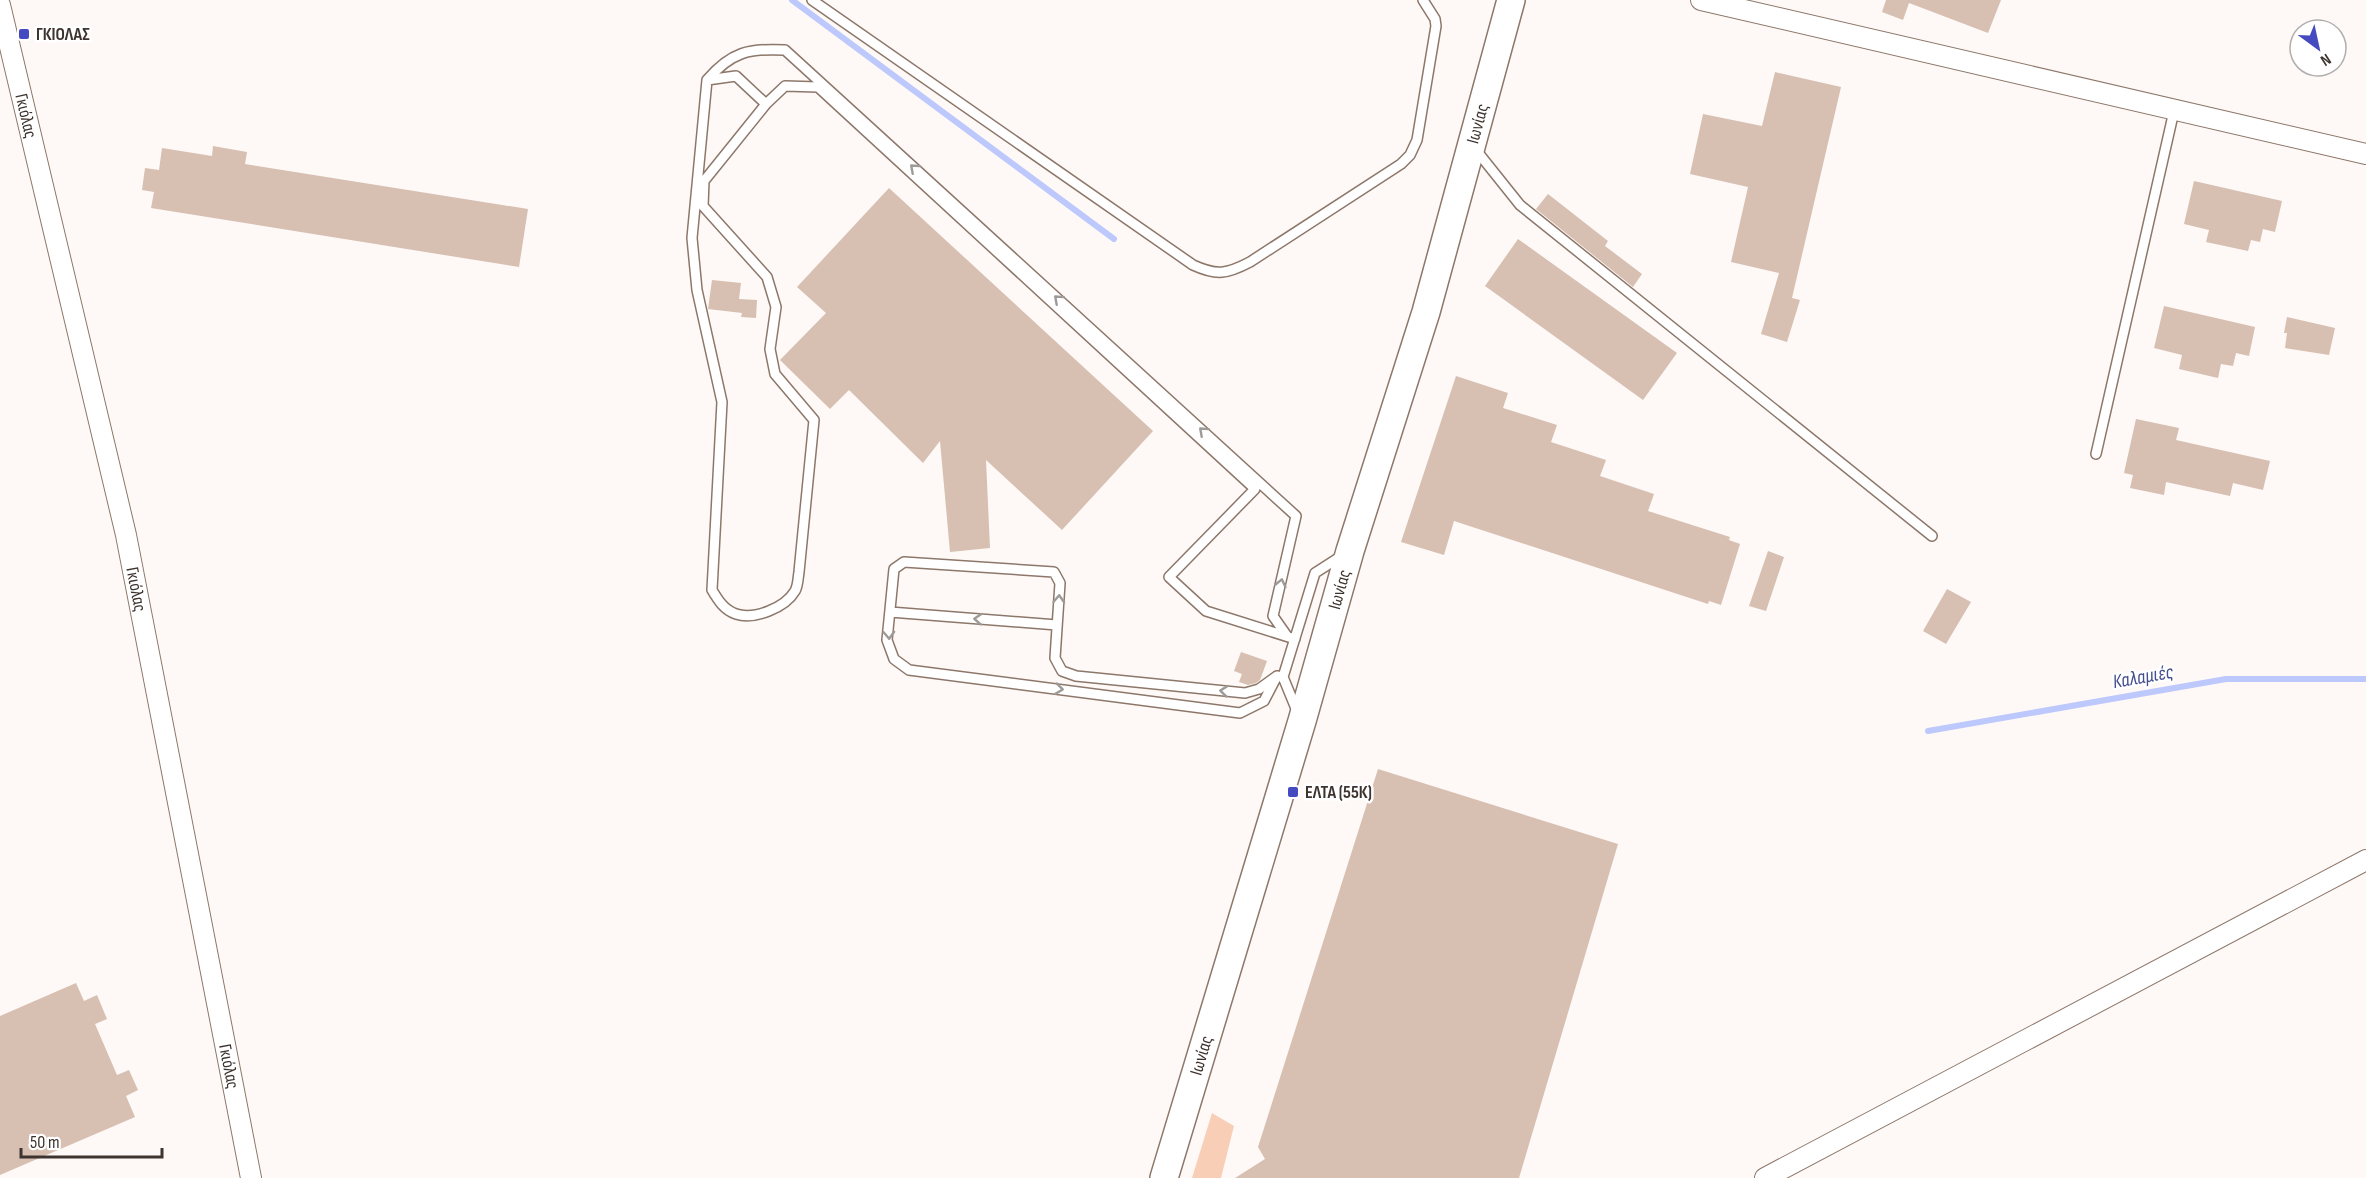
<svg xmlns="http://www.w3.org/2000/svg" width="2366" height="1178" font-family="'Sofia Sans Condensed',sans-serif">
<rect width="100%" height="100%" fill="#fef9f6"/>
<path fill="#f9ceb7" d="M1212,1113L1234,1126L1221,1178H1192Z"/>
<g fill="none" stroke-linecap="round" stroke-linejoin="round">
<path stroke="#bdc8fc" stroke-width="6" d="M792,0L1114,239
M1928,731L2226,679H2366"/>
</g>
<path fill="#d7bfb2" d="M1886,0H2001L1988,33L1909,3L1903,20L1882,12Z
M1775,72L1841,87L1792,298L1800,300L1787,342L1761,334L1779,273L1731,262L1748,187L1690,174L1703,114L1762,126Z
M213,146L247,152L245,164L528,209L519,267L151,208L154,192L142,190L145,168L159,170L162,148L212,156Z
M2194,181L2282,201L2275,232L2263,229L2260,242L2251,240L2248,251L2206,242L2209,230L2184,224Z
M889,188L1153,431L1062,530L986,460L990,548L950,552L940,441L923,463L849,390L830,409L780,360L826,313L797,287Z
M1548,194L1608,241L1605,246L1642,274L1633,287L1536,209Z
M1518,239L1677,353L1643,400L1485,286Z
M712,280L741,283L739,299L757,300L756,318L741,317L742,313L708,309Z
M2164,306L2255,327L2249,356L2236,353L2233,366L2221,364L2218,378L2179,369L2182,355L2154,348Z
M2287,317L2335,328L2329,355L2285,348L2287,333H2284Z
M1456,376L1508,393L1503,408L1557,425L1551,442L1606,460L1600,476L1654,494L1648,511L1730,537L1729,540L1740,544L1721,605L1709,601L1708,604L1454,521L1444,555L1401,542Z
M2136,419L2179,428L2176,440L2270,461L2263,490L2233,483L2230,496L2166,482L2164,495L2130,488L2133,475L2124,473Z
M1768,551L1784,557L1766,611L1749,606Z
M1947,589L1971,602L1946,644L1923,631Z
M1241,652L1267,661L1260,680L1256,683L1248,685L1239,682L1242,674L1234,671Z
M1378,769L1618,844L1519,1178H1235L1265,1159L1258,1147Z
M76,983L84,1001L97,995L107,1019L95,1024L117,1075L129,1070L138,1090L126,1096L135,1117L0,1175V1016Z"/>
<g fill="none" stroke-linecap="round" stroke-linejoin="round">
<g stroke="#8d776a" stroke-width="12">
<path id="lane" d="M812,0L1193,265C1217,276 1227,274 1250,262L1401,164L1410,155L1417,140L1436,26L1435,19L1423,0
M707,80L736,76L766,104
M1476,150L1520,205L1932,536
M2096,454L2174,111
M890,612L1057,625
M1287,636L1273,616L1296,516L785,50C749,48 731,52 707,80L692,238L697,290L722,402L712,590C718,600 724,610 736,614C754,620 785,608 795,591C798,586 798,578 799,572L814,420L775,374L770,349L776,307L767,277L703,206L704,181L766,104L785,86L818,87L1255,489L1169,577L1206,611L1295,639
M1277,676L1264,701L1240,713L909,670L894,659L887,640L894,569L904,562L1054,572L1060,583L1055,658L1062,671L1076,676L1245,693L1259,689L1277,676L1283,677
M1297,711L1283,677L1315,573L1343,555"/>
</g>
<g stroke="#8d776a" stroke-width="22">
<g id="street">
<path d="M1701,0L2366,154"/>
<path id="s1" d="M0,5L126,535L251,1178"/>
<path d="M1765,1178L2366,860"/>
</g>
</g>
<g stroke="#8d776a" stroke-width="30">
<g id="secondary">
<path id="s2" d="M1164,1178L1302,721L1350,551L1426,312L1511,0"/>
</g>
</g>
<use href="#lane" stroke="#fff" stroke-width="9"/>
<use href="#street" stroke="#fff" stroke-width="20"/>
<use href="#secondary" stroke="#fff" stroke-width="27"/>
</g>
<defs><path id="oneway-chevron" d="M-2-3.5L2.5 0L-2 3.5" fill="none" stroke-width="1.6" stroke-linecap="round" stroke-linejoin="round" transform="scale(1.5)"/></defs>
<g stroke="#9e9a97">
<use href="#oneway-chevron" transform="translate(914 168) rotate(-138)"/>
<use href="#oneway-chevron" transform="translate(1058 299) rotate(-138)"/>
<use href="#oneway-chevron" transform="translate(1203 431) rotate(-138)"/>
<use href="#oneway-chevron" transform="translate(1281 583) rotate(-77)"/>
<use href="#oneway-chevron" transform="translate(1059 599) rotate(-87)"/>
<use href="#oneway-chevron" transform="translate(978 619) rotate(-176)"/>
<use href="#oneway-chevron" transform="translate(889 635) rotate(88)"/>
<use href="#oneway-chevron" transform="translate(1059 689) rotate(7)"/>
<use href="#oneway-chevron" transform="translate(1224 691) rotate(-174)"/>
</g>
<g fill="#464ac0" stroke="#fff" stroke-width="2">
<rect x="18" y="28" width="12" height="12" rx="3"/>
<rect x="1287" y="786" width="12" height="12" rx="3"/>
</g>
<g text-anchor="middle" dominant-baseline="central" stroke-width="5" stroke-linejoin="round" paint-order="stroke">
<g font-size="18" font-weight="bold" fill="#3e342f" stroke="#fff" text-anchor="start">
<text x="36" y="34">ΓΚΙΟΛΑΣ</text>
<text x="1305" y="792">ΕΛΤΑ (55Κ)</text>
</g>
<g font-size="18" fill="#3e342f" stroke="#fff">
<text stroke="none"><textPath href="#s1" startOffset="114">Γκιόλας</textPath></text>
<text stroke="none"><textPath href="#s2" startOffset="1100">Ιωνίας</textPath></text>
<text stroke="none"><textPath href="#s1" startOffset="600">Γκιόλας</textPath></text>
<text stroke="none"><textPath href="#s2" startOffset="614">Ιωνίας</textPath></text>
<text stroke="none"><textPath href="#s2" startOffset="128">Ιωνίας</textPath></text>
<text stroke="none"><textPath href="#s1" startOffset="1086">Γκιόλας</textPath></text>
</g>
<g font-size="20" font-style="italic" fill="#454e8e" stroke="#fff">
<text transform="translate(2143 677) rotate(-10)">Καλαμιές</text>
</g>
</g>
<g transform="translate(2318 48) rotate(147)"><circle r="28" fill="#ffffff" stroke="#b2aeac" stroke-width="1.5"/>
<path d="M0-4.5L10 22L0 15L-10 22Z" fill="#464ac0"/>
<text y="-9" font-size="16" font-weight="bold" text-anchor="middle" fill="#3e342f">N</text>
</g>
<path d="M21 1148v9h141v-9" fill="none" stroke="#3e342f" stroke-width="3"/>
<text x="30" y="1148" font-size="18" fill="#3e342f" stroke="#ffffff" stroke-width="4.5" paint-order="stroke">50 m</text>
</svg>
